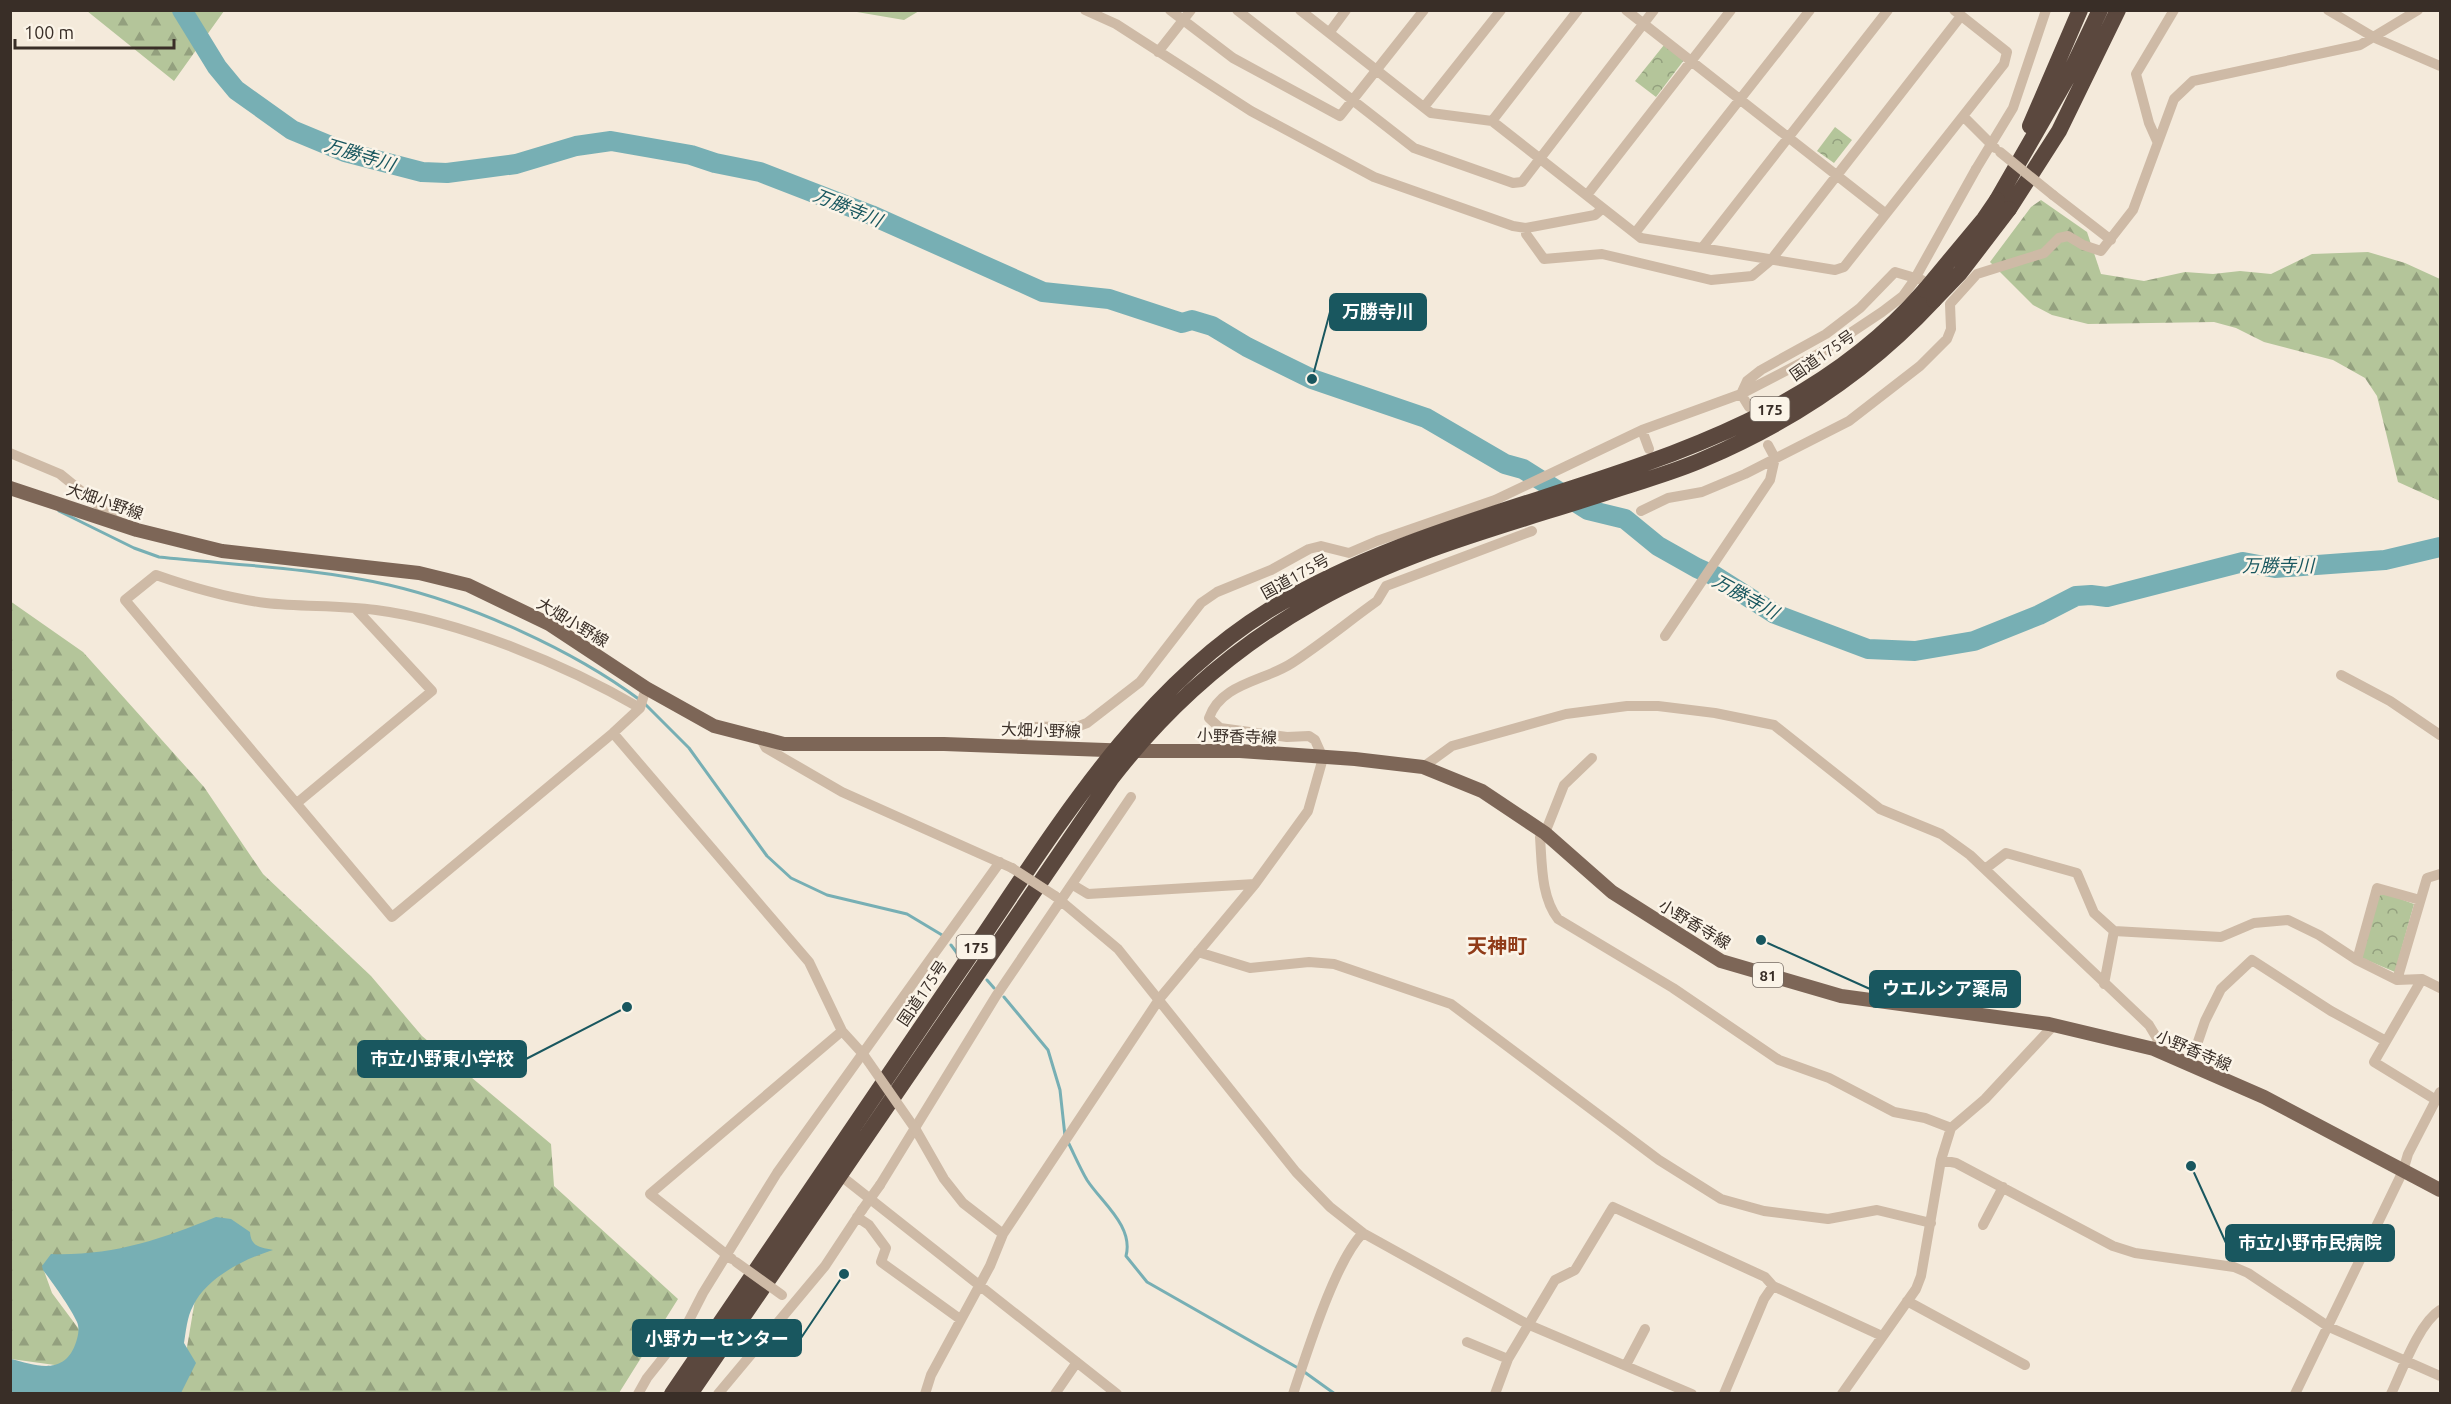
<svg xmlns="http://www.w3.org/2000/svg" width="2451" height="1404" font-family="Ubuntu,'Noto Sans JP',sans-serif">
<defs>
<pattern id="forest-firs" width="22" height="20" patternUnits="userSpaceOnUse" patternTransform="scale(1.5)"><rect width="22" height="20" fill="#b4c59a"/><path d="M5 1l3.5 6h-7zM16 11l3.5 6h-7z" fill="#93a07e"/></pattern>
<pattern id="park-crowns" width="20" height="18" patternUnits="userSpaceOnUse" patternTransform="scale(1.5)"><rect width="20" height="18" fill="#b4c59a"/><path d="M2 6a3 3 0 1 1 6 0M12 15a3 3 0 1 1 6 0" fill="none" stroke="#93a07e"/></pattern>
</defs>
<rect width="100%" height="100%" fill="#f4eadb"/>
<path fill="url(#forest-firs)" d="M87,11H224L174,81Z
M851,11H919L904,20Z
M2041,200L2087,232L2101,274L2144,281L2185,272L2213,274L2240,271L2271,274L2312,254L2368,252L2405,263L2440,279V501L2398,482L2377,396L2365,378L2333,360L2264,342L2236,328L2214,322L2088,324L2052,315L2033,305L1990,262L2031,207Z
M10,601L83,652L204,787L263,874L371,976L422,1036L551,1144L554,1186L678,1299L619,1393H174L186,1353L197,1288L108,1260L43,1268L52,1293L87,1340L62,1366L11,1359Z"/>
<path fill="url(#park-crowns)" d="M1664,45L1684,60L1656,97L1635,81Z
M1835,127L1852,140L1834,163L1817,151Z
M2379,891L2414,904L2395,972L2362,958Z"/>
<path fill="#77afb4" d="M216,1217L231,1219L250,1232C251,1247 260,1247 273,1250C244,1259 206,1278 193,1306C187,1317 186,1331 184,1343L196,1363L181,1393H11V1359C35,1365 63,1376 75,1345C78,1337 80,1329 77,1322C71,1308 52,1282 43,1270L42,1266L51,1254C112,1256 159,1240 216,1217Z"/>
<g fill="none" stroke-linecap="round" stroke-linejoin="round">
<path stroke="#77afb4" stroke-width="3" d="M59,511L134,548L159,557C236,565 315,568 389,585C471,604 573,650 640,700
M645,704L689,748L767,856L791,878L827,895L907,914L942,935
M951,945L957,953
M987,980L994,988
M1004,997L1048,1050L1060,1090L1065,1136
M1068,1142C1074,1154 1080,1168 1087,1180C1101,1202 1134,1226 1126,1256L1147,1282L1298,1368
M1303,1371L1335,1394"/>
<path stroke="#77afb4" stroke-width="20" d="M182,10L217,67L236,90L292,130L345,152L422,172L447,173L516,164L576,146L611,141L691,155L715,163L760,172L871,215L1043,292L1109,299L1182,323L1192,320L1212,326L1247,347L1312,379L1426,418L1505,464L1523,469L1588,510L1625,519L1658,546L1697,568L1715,576L1775,614L1868,649L1915,651L1974,641L2039,615L2076,596L2091,595L2107,597L2243,562L2275,568L2385,560L2440,547"/>
<path stroke="#cebaa6" stroke-width="10" d="M1085,10L1116,24L1251,111L1374,177L1513,226L1526,228L1595,215L1603,208
M1170,10L1233,58L1340,116L1424,10
M1237,10L1414,148L1513,183L1522,182L1654,10
M1300,10L1431,113L1492,121L1641,238L1835,270L1844,267L2004,64L2007,52L1954,10
M1626,10L1886,214
M2328,10L2375,38L2440,66
M1329,33L1346,10
M1158,52L1191,10
M1424,107L1501,10
M1964,117L1995,148
M1492,121L1578,10
M2157,141L2149,123L2136,74L2174,10
M1976,169L2013,108L2046,10
M1587,195L1731,10
M2053,195L2111,240
M1526,228V234L1544,259L1602,254L1711,280L1752,276L1771,260L1961,16
M1635,233L1810,10
M1702,248L1888,10
M1741,394L1747,381L1761,370L1826,334L1860,308L1895,272L1922,280L1933,289
M1741,394L1749,407
M1642,430L1649,449
M10,453L60,474L118,521
M1641,511L1668,498L1702,492L1745,474L1849,421L1920,366L1947,339L1951,329L1950,304L1977,274L2044,253L2059,238L2068,236L2083,245L2101,251L2133,210L2174,99L2193,81L2360,45L2418,10
M1665,636L1770,480L1775,458L1768,445
M2341,675L2390,701L2440,735
M640,708C566,665 461,621 376,610C339,605 302,607 266,603C227,598 193,588 156,575L125,600L392,917L613,733L640,708L646,688
M613,733L809,962L842,1031L863,1054
M762,741L766,748L842,792L1012,868
M1021,746L1024,733L1031,727L1079,726L1087,723L1140,682L1201,603L1217,592L1271,570L1309,549L1321,546L1349,553L1377,541L1495,500L1642,430L1741,394L1822,352L1882,312L1903,296L1913,282
M1592,758L1564,785L1545,833L1540,837C1542,864 1541,897 1558,919L1673,988L1779,1060L1829,1078L1894,1112L1925,1118L1951,1128
M1423,767L1452,746L1566,714L1627,706H1658L1715,713L1774,725L1880,809L1941,834L1970,855L2149,1025L2158,1040L2154,1049
M297,803L432,691L355,608
M1985,869L2006,853L2077,873L2094,913L2114,931
M1073,885L1088,894L1255,884
M1055,896L1118,949L1296,1172L1330,1207L1363,1233L1527,1324L1692,1394
M2420,900L2377,888L2357,960L2397,980L2427,878L2440,874
M1198,952L1250,968L1309,962L1334,964L1451,1004L1659,1160L1721,1199L1764,1211L1828,1219L1877,1210L1931,1223
M2397,980L2422,979
M2104,984L2114,931L2221,937L2254,923L2288,920L2319,935L2357,960
M2190,1065L2205,1021L2221,989L2252,960L2331,1011L2386,1041
M2436,1100L2374,1062L2422,979L2440,988
M916,1130L944,1179L963,1203L1003,1234
M1941,1160L1956,1163L2113,1246L2135,1253L2234,1267L2248,1273L2329,1327L2440,1376
M836,1172L1117,1394
M880,1185L996,996L1131,797
M857,1217L869,1225L886,1248L881,1262L960,1319
M1983,1225L2003,1187
M732,1259L650,1194L842,1031
M1907,1301L2025,1365
M1467,1342L1508,1359
M1626,1365L1645,1329
M638,1394L647,1378L682,1334L703,1293L777,1173L1000,862
M718,1394L825,1266L862,1210
M925,1394L931,1375L990,1266L1003,1234L1160,998L1255,884L1308,811L1323,758L1315,740L1309,736L1287,737L1220,728L1209,718C1221,683 1265,681 1292,663C1321,644 1349,621 1377,601L1386,586L1532,531
M1055,1394L1077,1362
M1293,1394C1307,1353 1335,1261 1363,1233
M1495,1394L1508,1359L1555,1280L1575,1270L1613,1207L1765,1277L1773,1286L1882,1336
M1724,1394L1764,1299L1773,1286
M1842,1394L1916,1289L1921,1276L1941,1160L1951,1128L1985,1099L2053,1026
M2295,1394L2403,1171L2408,1154L2440,1092
M2391,1394C2402,1371 2419,1323 2440,1310"/>
<path stroke="#7d6657" stroke-width="14" d="M10,488L137,530L222,551L419,573L468,585L549,624L646,688L714,726L784,744H944L1133,751H1240L1355,759L1423,767L1482,791L1545,833L1612,892L1721,961L1841,996L2049,1024L2154,1049L2264,1097L2440,1190"/>
<path stroke="#5b483e" stroke-width="16" d="M2030,126L2080,10
M1997,200L2070,73L2100,10
M2009,209L2059,131L2118,10
M672,1394C769,1253 864,1111 960,970C1049,841 1133,694 1269,610C1478,482 1756,485 1925,290
M690,1394L1111,779C1167,706 1236,646 1316,601C1410,548 1518,522 1621,488C1648,479 1677,471 1704,459C1791,422 1870,369 1934,300"/>
<path stroke="#cebaa6" stroke-width="10" d="M2000,152L2053,195
M1913,282L1976,169
M1012,868L1055,896
M863,1054L916,1130
M862,1210L880,1185
M736,1262L782,1295"/>
<path stroke="#5b483e" stroke-width="16" d="M1925,290L1984,219L1997,200
M1934,300L1960,273L2009,209"/>
</g>
<g text-anchor="middle" dominant-baseline="central" stroke-width="5" stroke-linejoin="round" paint-order="stroke">
<g fill="#fbf4e8" stroke="#736961" stroke-width="1.5">
<rect x="1750.5" y="397" width="39" height="24" rx="4.5"/>
<rect x="956.5" y="935" width="39" height="24" rx="4.5"/>
<rect x="1753" y="963" width="30" height="24" rx="4.5"/>
</g>
<g font-size="15" font-weight="bold" fill="#392e27">
<text x="1770" y="409">175</text>
<text x="976" y="947">175</text>
<text x="1768" y="975">81</text>
</g>
<g font-size="16" fill="#392e27" stroke="#fbf4e8">
<text transform="translate(1822 355) rotate(-35)">国道175号</text>
<text transform="translate(105 501) rotate(19)">大畑小野線</text>
<text transform="translate(1295 576) rotate(-29)">国道175号</text>
<text transform="translate(573 622) rotate(31)">大畑小野線</text>
<text transform="translate(1041 730) rotate(2)">大畑小野線</text>
<text transform="translate(1237 736) rotate(2)">小野香寺線</text>
<text transform="translate(1695 924) rotate(31)">小野香寺線</text>
<text transform="translate(922 993) rotate(-56)">国道175号</text>
<text transform="translate(2194 1050) rotate(23)">小野香寺線</text>
</g>
<g font-size="18" font-style="italic" fill="#19575f" stroke="#fbf4e8">
<text transform="translate(360 154) rotate(17)">万勝寺川</text>
<text transform="translate(848 207) rotate(22)">万勝寺川</text>
<text x="2278" y="565">万勝寺川</text>
<text transform="translate(1746 596) rotate(29)">万勝寺川</text>
</g>
<g font-size="20" font-weight="bold" fill="#903b18" stroke="#fbf4e8">
<text x="1497" y="945">天神町</text>
</g>
</g>
<path fill="none" stroke="#19575f" stroke-width="2" d="M1312 379L1330 312M1761 940L1870 989M627 1007L526 1059M2191 1166L2226 1243M844 1274L801 1338"/>
<g fill="#19575f" stroke="#fbf4e8" stroke-width="2">
<circle cx="1312" cy="379" r="6"/>
<circle cx="1761" cy="940" r="6"/>
<circle cx="627" cy="1007" r="6"/>
<circle cx="2191" cy="1166" r="6"/>
<circle cx="844" cy="1274" r="6"/>
</g>
<g fill="#19575f" stroke="#19575f" stroke-width="2">
<rect x="1330" y="294" width="96" height="36" rx="6"/>
<rect x="1870" y="971" width="150" height="36" rx="6"/>
<rect x="358" y="1041" width="168" height="36" rx="6"/>
<rect x="2226" y="1225" width="168" height="36" rx="6"/>
<rect x="633" y="1320" width="168" height="36" rx="6"/>
</g>
<g font-size="18" text-anchor="middle" font-weight="bold" fill="#fff">
<text x="1378" y="318">万勝寺川</text>
<text x="1945" y="995">ウエルシア薬局</text>
<text x="442" y="1065">市立小野東小学校</text>
<text x="2310" y="1249">市立小野市民病院</text>
<text x="717" y="1345">小野カーセンター</text>
</g>
<rect width="2451" height="1404" fill="none" stroke="#392e27" stroke-width="24"/>
<path d="M15 39v9h159v-9" fill="none" stroke="#392e27" stroke-width="3"/>
<text x="24" y="39" font-size="18" fill="#392e27" stroke="#fbf4e8" stroke-width="4.5" paint-order="stroke">100 m</text>
</svg>
